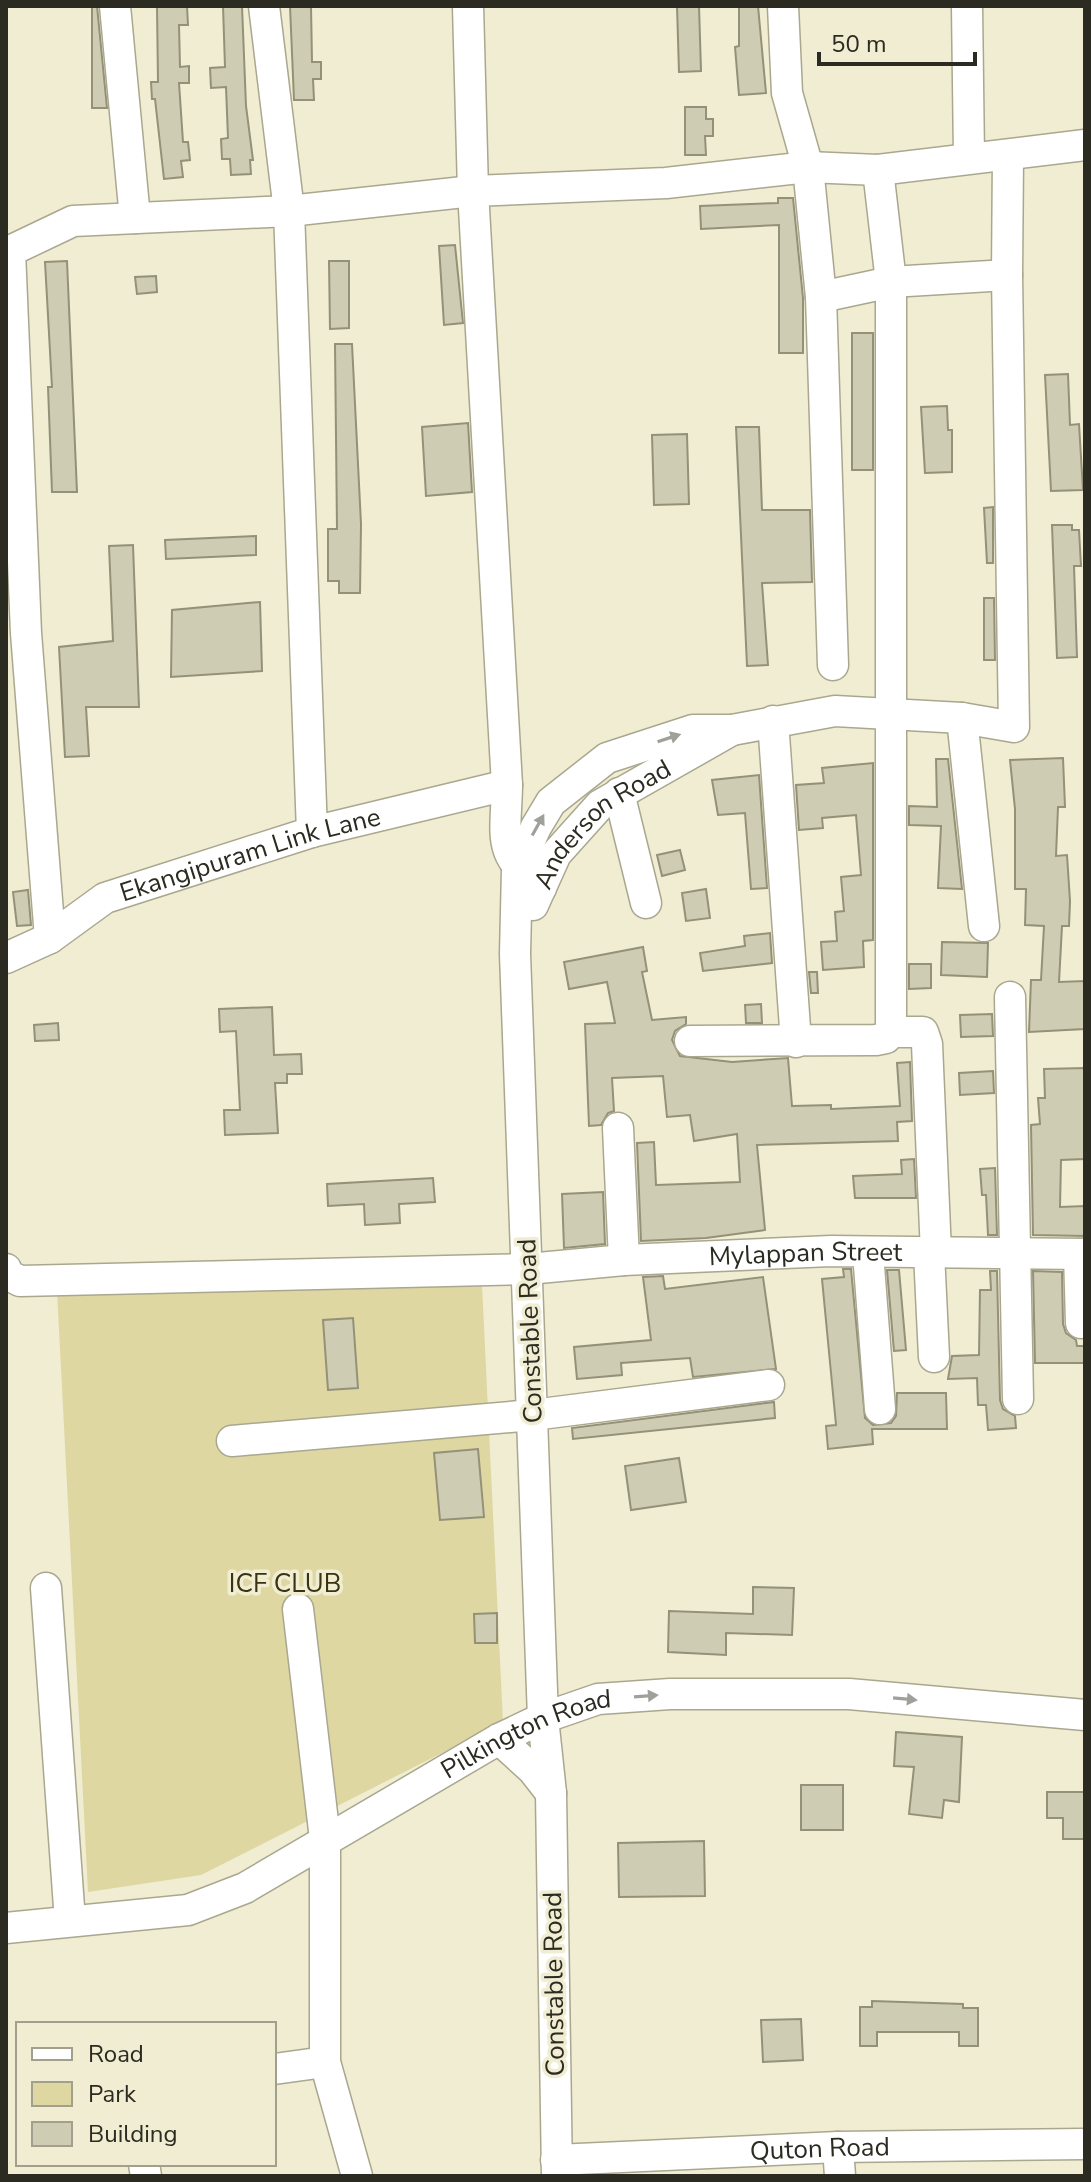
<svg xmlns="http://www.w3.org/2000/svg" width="1091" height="2182" font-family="'Nunito Sans',sans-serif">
<rect width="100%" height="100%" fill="#f0edd3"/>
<path fill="#ded7a2" d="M481,1264L503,1722L201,1875L88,1892L57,1291Z"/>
<path fill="#ceccb2" stroke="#949179" stroke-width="2" d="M92,6H97L107,108H92Z
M157,6H187L188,25H179L180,67L189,66V83H179L183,142H188L190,160L181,161L183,177L164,179L155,99H152L151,82H158Z
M223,6H242L246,106L253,160H250L251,174L231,175L230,159H222L221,139L228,138L226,87L211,88L210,68L225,67Z
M290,6H311L312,62H321V79H313L314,100H294Z
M677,6H699L701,71L679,72Z
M739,6H758L766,93L739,95L735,47L739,46Z
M685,107H706V119H713V136H705L706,155H685Z
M778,198H793L803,298V353H779V225L701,229L700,206L778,203Z
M455,245L463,323L444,325L439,246Z
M67,261L77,492H52L48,387H52L45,262Z
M329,261H349V328L330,329Z
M156,276L157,292L137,294L135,277Z
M852,333H873V470H852Z
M335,344H352L361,524L360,593H339V581H328V529H337Z
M1068,374L1070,425L1079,424L1083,490L1051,491L1045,375Z
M947,406L948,430H952V472L925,473L921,407Z
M468,423L472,492L426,496L422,427Z
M736,427H759L762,510H810L812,582L762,583L768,665L747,666Z
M687,434L689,504L654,505L652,435Z
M993,507V563H987L984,508Z
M1052,525H1072V530H1079L1081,566H1074L1077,657L1057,658Z
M256,536V555L166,559L165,540Z
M133,545L139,707H86L89,756L65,757L59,647L113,641L109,546Z
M984,598H994L995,660H984Z
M260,602L262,671L171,677L172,610Z
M1063,758L1065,807H1058L1056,856L1067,855L1070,901L1069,926H1062L1059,982L1085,981V1029L1029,1032L1031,980H1041L1044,926L1025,925L1026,889H1015V809L1010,760Z
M936,759H948L962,889L938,888L941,826L909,825V806L937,807Z
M873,763V940L863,941L864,967L823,970L821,942L837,941L835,912L844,911L841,877L861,875L856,815L822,818L823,828L799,830L796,785L824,783L822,768Z
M759,775L767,888L751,889L745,813L718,815L712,780Z
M680,850L685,870L662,876L657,855Z
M706,889L710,918L686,921L682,893Z
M28,890L31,925L17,926L13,892Z
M770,933L772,963L703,971L700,953L745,946L744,936Z
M942,942L988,943L987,977L941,975Z
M643,947L647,971L642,972L652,1020L686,1017V1024L675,1031L672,1040L680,1056L732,1062L788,1058L792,1106L831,1105V1109L900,1106L897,1063L910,1062L912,1121L897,1122L898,1141L757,1145L765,1230L706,1238L641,1241L637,1143L654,1142L656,1185L740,1182L737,1134L694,1141L690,1115L667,1117L663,1076L612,1078L614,1111L608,1113L601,1125L589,1126L585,1024L615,1023L607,982L569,989L564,962Z
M909,964H931V988L909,989Z
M809,972H817L818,993H811Z
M761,1004L762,1023H746L745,1005Z
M272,1007L274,1055L301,1054L302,1074H287V1083H275L278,1133L225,1135L224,1110H240L236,1031L220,1032L219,1009Z
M992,1014L993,1036L961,1037L960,1015Z
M58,1023L59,1040L35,1041L34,1025Z
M1085,1068V1159L1061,1160L1060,1207L1085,1206V1236L1033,1235L1031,1125L1040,1124L1038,1098H1045L1044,1069Z
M993,1071L994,1093L960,1095L959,1073Z
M914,1159L916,1198H855L853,1176L902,1174L901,1160Z
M995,1168L997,1235H988L986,1195H982L980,1169Z
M433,1178L435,1202L399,1204L400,1223L365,1225L364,1204L328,1206L327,1184Z
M603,1192L605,1244L564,1248L562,1194Z
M843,1269H851L865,1418L873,1425L891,1423L896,1416L897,1393H946L947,1429H872L873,1444L828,1449L826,1426L836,1425L822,1279L844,1277Z
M887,1270H899L906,1350L894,1351Z
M990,1271H997L1000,1400L1003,1409L1015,1416L1016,1428L988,1430L986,1405H978L977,1378L948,1379L952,1356L979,1355L980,1290H991Z
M1033,1271L1062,1272L1063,1324L1066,1333L1076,1340L1077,1346H1084V1363H1035Z
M663,1276L665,1289L763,1277L776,1369L693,1377L690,1358L621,1363L622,1375L577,1379L574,1347L651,1340L643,1277Z
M353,1318L358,1388L328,1390L323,1320Z
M774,1402L775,1418L573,1439L572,1428Z
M478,1449L484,1517L440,1520L434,1453Z
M679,1458L686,1502L631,1510L625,1466Z
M753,1587L794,1588L792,1635L726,1633V1655L668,1652L669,1611L753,1614Z
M497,1613V1643H475L474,1614Z
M896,1732L962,1737L959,1802L944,1800L942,1818L909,1814L914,1767L894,1766Z
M801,1785H843V1830H801Z
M1047,1792H1085V1839H1063V1818H1047Z
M704,1841L705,1896L619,1897L618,1843Z
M872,2001L963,2004V2008H978V2046H959V2032H877V2046H860V2007H872Z
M801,2019L803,2060L763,2062L761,2020Z"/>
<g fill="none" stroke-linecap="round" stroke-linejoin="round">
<g stroke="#aaa78f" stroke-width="33">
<g id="minor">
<path d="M115,6L135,218"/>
<path d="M264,6L289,211L312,832"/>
<path d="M468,6L473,191L507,785C506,838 496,853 541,888"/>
<path d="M783,6L787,93L808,167L821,297L833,665"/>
<path d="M967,6L969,158"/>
<path d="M878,170L891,282V1032"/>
<path d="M821,297L891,282L1007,275"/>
<path d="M962,718L984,926"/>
<path d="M773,721L796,1042"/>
<path d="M619,793L646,903"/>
<path id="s1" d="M533,905L556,854L600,805L732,730"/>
<path d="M50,938L26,633L10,251L73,221L289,211L473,191L666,183L808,167L878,170L1085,145"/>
<path id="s2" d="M6,958L50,938L105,898L312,832L507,785"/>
<path d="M1010,997L1018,1399"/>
<path d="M690,1041L876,1040L886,1038L891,1032H923L927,1044L936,1253"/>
<path d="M618,1128L624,1260"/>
<path d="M868,1253L880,1409"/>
<path d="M929,1253L934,1357"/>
<path d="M1079,1254L1081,1323"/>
<path id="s3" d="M6,1269L8,1275L20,1281L528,1269L624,1260L831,1251L1085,1254"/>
<path d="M232,1441L533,1415L769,1385"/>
<path d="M46,1588L70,1921"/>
<path d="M298,1609L325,1839V2062L357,2176"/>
<path d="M499,1739L533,1770L551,1793"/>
<path id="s4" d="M6,1928L188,1910L245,1888L499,1739L543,1718L598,1699L670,1694H849L1085,1715"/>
<path d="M274,2069L325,2062"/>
<path d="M838,2147L840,2176"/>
<path id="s5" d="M556,2160L838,2147L1085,2144"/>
<path d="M144,2164L146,2176"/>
<path d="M557,2176L551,1793L543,1718L515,954L517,869L536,827L551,802L607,758L693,730H732L835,711L962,718L1014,727L1007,275L1008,156"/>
</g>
</g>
<use href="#minor" stroke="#fff" stroke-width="30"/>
</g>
<defs><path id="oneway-solid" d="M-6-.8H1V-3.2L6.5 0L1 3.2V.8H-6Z" transform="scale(2)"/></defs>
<g fill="#a0a09b">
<use href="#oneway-solid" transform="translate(669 738) rotate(-18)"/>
<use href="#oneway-solid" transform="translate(538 825) rotate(-61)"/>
<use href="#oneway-solid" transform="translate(646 1696) rotate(-4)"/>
<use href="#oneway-solid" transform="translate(905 1699) rotate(5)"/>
</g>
<g text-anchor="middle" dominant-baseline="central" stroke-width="7" stroke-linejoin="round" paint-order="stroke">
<g font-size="26" fill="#2c2b21" stroke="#f0edd3">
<text stroke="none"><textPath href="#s1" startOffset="110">Anderson Road</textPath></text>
<text stroke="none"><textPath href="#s2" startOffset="268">Ekangipuram Link Lane</textPath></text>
<text stroke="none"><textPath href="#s3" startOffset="806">Mylappan Street</textPath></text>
<text transform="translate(530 1331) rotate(-92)">Constable Road</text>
<text stroke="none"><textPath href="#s4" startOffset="566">Pilkington Road</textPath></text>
<text transform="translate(554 1984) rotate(-91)">Constable Road</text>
<text stroke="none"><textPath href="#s5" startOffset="264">Quton Road</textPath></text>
</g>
<g font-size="26" fill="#39340f" stroke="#f0edd3">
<text x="285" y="1583">ICF CLUB</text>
</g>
</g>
<rect width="1091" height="2182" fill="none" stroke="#2c2b21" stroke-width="16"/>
<rect x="16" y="2022" width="260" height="144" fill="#f0edd3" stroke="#a29f8c" stroke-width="2"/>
<rect x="32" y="2048" width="40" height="12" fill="#ffffff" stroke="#a29f8c" stroke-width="2"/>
<text x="88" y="2062" font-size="24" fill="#2c2b21">Road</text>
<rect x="32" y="2082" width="40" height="24" fill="#ded7a2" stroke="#a29f8c" stroke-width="2"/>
<text x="88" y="2102" font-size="24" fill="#2c2b21">Park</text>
<rect x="32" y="2122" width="40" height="24" fill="#ceccb2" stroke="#a29f8c" stroke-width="2"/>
<text x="88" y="2142" font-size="24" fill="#2c2b21">Building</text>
<path d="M819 52v12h156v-12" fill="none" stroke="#2c2b21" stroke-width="4"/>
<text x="831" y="52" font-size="24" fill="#2c2b21" stroke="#f0edd3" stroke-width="6" paint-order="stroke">50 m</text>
</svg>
